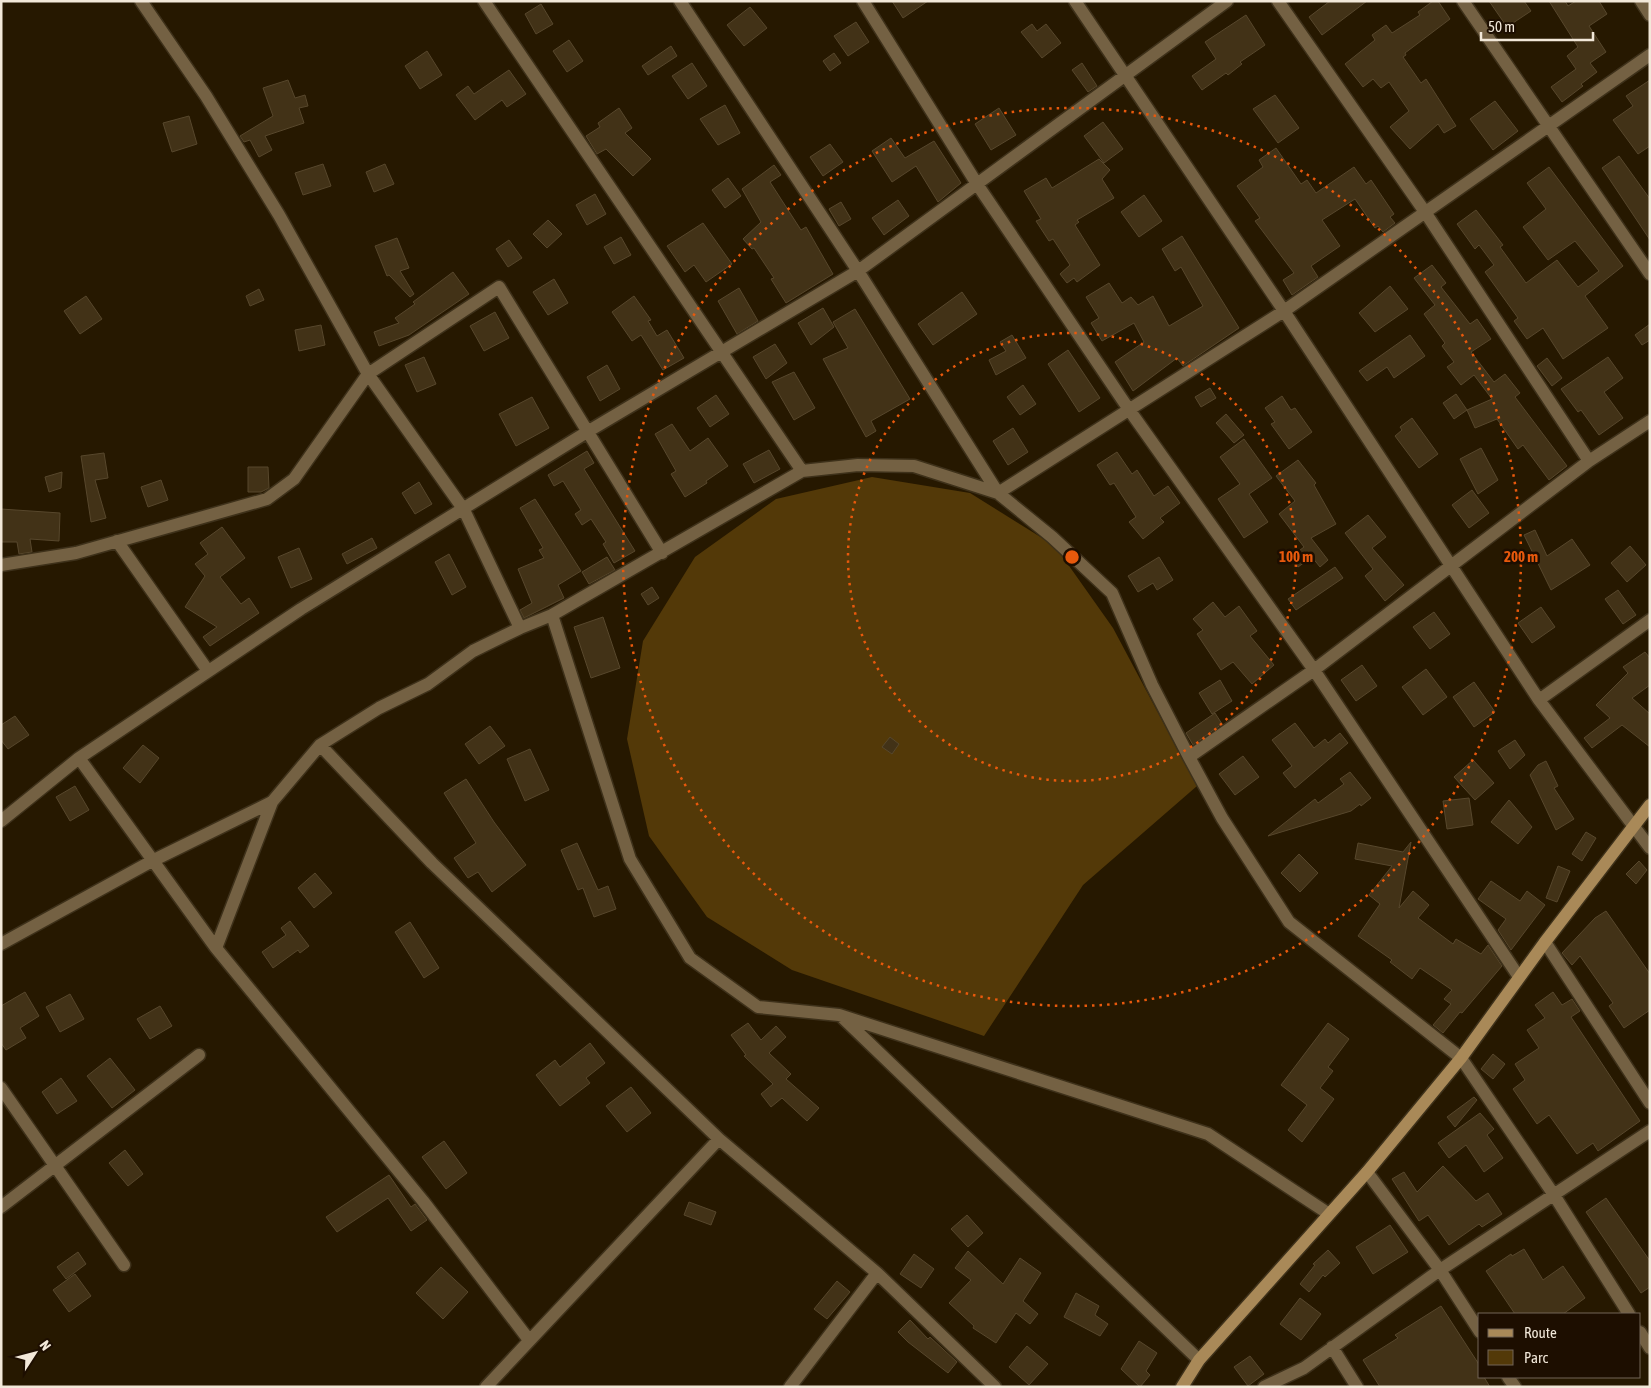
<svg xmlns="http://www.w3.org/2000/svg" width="1651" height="1388" font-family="'Asap Condensed',sans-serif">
<rect width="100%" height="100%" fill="#261800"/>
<path fill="#533908" d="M872,477L970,493L1055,546L1113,628L1197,786L1083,885L984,1036L792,970L707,917L649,836L627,739L643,641L695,557L776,499Z"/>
<path fill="#423217" stroke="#57472c" d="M892,1H928L903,18Z
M1330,1H1367L1322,35L1309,17Z
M1433,1H1438L1450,19L1405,53L1406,55L1403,57L1421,83L1426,79L1456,126L1444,133L1438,124L1410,149L1390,127L1409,111L1389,82L1381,88L1373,79L1363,87L1345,64L1375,40L1372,35L1386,25L1392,33L1420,15L1418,12Z
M1489,1H1524L1531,11L1507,27Z
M1549,1H1565L1568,6L1576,1H1599L1607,14L1589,26L1606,52L1590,63L1597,72L1581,84L1583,86L1562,102L1551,87L1576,69L1567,56L1578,47Z
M541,4L553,24L536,34L525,14Z
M750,7L767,28L744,46L727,25Z
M1246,15L1265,45L1240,62L1242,64L1228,75L1226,73L1202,90L1192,76L1216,59L1205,42Z
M856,22L869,42L848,56L834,36Z
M1032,24L1037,31L1046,24L1061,43L1042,58L1021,32Z
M569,40L583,61L567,72L553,51Z
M671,46L677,56L648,75L642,66Z
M427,51L442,75L420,89L405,66Z
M834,53L841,63L830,71L823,61Z
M692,63L707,86L688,99L672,76Z
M1082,63L1097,86L1088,92L1072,70Z
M509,70L526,94L507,107L502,100L475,120L456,95L468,86L474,94Z
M288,80L295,98L305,95L308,106L299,108L304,123L265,136L272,150L259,157L250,140L244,142L240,136L273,116L263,88Z
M1650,80V146L1638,154L1613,120L1633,106L1626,96Z
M1275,95L1299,128L1278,143L1253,109Z
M1495,101L1518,131L1493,150L1470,119Z
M725,105L740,133L718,145L700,119Z
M619,108L632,128L625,133L651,159L633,176L606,149L597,154L586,136L600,127L598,123Z
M999,108L1016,135L991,150L975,124Z
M189,116L197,144L172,152L163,123Z
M1103,122L1123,149L1104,163L1084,136Z
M891,138L905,158L934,141L961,183L938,202L916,166L892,182L872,151Z
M830,144L843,162L823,176L810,157Z
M1276,148L1301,184L1307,180L1316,193L1354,167L1366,184L1371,180L1394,214L1390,217L1395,223L1383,232L1378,226L1375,228L1355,199L1322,220L1340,246L1311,266L1318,277L1292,295L1283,280L1294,273L1255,221L1260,218L1237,186L1263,167L1259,160Z
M1619,156L1650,199V240L1602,168Z
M1099,159L1110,170L1102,179L1114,198L1077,220L1079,222L1075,225L1100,265L1077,282L1074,278L1067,283L1060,274L1070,265L1053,239L1049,241L1036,221L1041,219L1024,191L1046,178L1052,188Z
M323,164L331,186L303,195L295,173Z
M385,164L394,184L374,192L366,172Z
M774,165L781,175L770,182L801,230L806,227L833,274L786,303L771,279L774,278L754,248L752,249L743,239L761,222L742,189Z
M1549,167L1623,266L1585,296L1608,328L1563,359L1543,328L1527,339L1514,321L1518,318L1485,272L1494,265L1479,245L1475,249L1457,224L1476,210L1503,245L1500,247L1526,283L1557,260L1578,287L1599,271L1575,241L1548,260L1523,227L1546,209L1527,183Z
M728,178L741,196L725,208L712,190Z
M595,194L606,214L587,225L576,205Z
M1144,195L1162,221L1139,237L1121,212Z
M898,200L909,216L884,235L872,218Z
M841,202L851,219L839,226L829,209Z
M548,220L562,234L547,248L533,234Z
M703,223L732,264L706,282L694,265L685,272L667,246Z
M1182,236L1239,328L1183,366L1177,358L1133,391L1115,362L1144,342L1134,323L1102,341L1091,323L1099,318L1086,297L1109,283L1122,303L1131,297L1138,305L1153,296L1169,326L1203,306L1181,267L1175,271L1162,249Z
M621,237L631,255L614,264L604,247Z
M397,238L409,268L400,271L414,294L410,297L389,275L387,276L375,246Z
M509,240L522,258L508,267L496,249Z
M1432,265L1446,283L1441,287L1470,324L1477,319L1491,339L1471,352L1494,382L1505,374L1520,393L1515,397L1567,466L1549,480L1523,445L1518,449L1497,419L1475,428L1467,410L1492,399L1474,375L1461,385L1447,367L1454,362L1442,346L1445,343L1424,314L1435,305L1414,278Z
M453,272L469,294L409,335L379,346L374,332L399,323L395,318L415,304L413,302Z
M554,279L568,303L548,315L533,292Z
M1390,286L1408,309L1375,332L1359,313Z
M739,288L758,321L737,334L718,301Z
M259,289L264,300L250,306L246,296Z
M962,292L977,314L933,345L918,324Z
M86,296L102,319L80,334L64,311Z
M634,296L651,320L648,321L657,336L667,330L684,358L663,370L641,335L632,341L612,312Z
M823,308L834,327L811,345L798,323Z
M855,309L910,399L871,421L876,431L866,437L823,359L848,348L833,322Z
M495,312L509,338L484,351L470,326Z
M1650,324V340L1642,345L1635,335Z
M321,325L325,345L299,351L295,330Z
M1012,335L1026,358L996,375L989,360L1006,351L1000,342Z
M1410,335L1425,356L1394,378L1387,367L1367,381L1359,371Z
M775,344L787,363L766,379L753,357Z
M1068,350L1100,398L1079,412L1048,364Z
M424,357L436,384L417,392L405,365Z
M1608,357L1623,378L1604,392L1623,418L1599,435L1581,410L1578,412L1561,389Z
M1547,358L1562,378L1552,386L1537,366Z
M607,365L620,389L600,401L587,377Z
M794,372L815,408L794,420L772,382Z
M1023,385L1036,404L1020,415L1007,397Z
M1210,388L1216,398L1201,407L1195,397Z
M1456,394L1467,410L1454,419L1443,403Z
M716,395L729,414L710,427L697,408Z
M1282,396L1291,410L1295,408L1312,432L1289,449L1271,424L1275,422L1265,408Z
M532,397L549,428L516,446L499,414Z
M1226,414L1244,435L1234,443L1216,423Z
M1412,418L1438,454L1419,468L1395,436L1402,430L1400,427Z
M672,424L690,451L708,438L728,466L706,481L707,483L685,497L671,474L676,471L655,434Z
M1013,428L1028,452L1008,465L993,441Z
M1244,439L1272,478L1249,494L1268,522L1244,538L1218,499L1240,484L1220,457Z
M1481,448L1498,480L1478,494L1460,459Z
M769,450L780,469L754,483L743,464Z
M587,451L594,463L584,469L635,551L614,563L603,544L606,542L591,519L582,525L575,514L581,510L563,481L554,486L548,475Z
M1117,452L1132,474L1137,470L1154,496L1168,486L1180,503L1160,518L1164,522L1143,539L1129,522L1136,517L1114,483L1110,485L1097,465Z
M104,453L108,478L95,480L106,518L91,522L81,456Z
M1298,460L1316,483L1314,485L1336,524L1311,538L1328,560L1320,567L1312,557L1298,567L1291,557L1304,547L1279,514L1295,501L1276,476Z
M248,467H268L269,488L261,492H248Z
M62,472L61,488L49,492L45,477Z
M161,480L168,500L148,507L141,487Z
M419,482L432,504L415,514L402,493Z
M1472,490L1489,513L1469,528L1452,505Z
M535,499L581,571L558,585L564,598L524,618L520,610L532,603L518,569L544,558L539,550L543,548L520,508Z
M1,509L60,513L59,541L30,539L32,552L19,554L17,542H1Z
M1368,515L1386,537L1372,548L1404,585L1385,601L1365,576L1373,569L1345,533Z
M222,527L245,558L220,577L241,604L249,598L259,613L210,646L203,637L217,627L185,607L205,576L195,564L208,554L200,543Z
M1535,530L1547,556L1572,539L1590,565L1551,590L1524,535Z
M372,538L377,548L347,564L342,554Z
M1630,546L1646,565L1627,582L1611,563Z
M299,548L312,579L291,588L278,557Z
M449,554L466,587L452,595L435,562Z
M607,557L615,570L589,584L582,572Z
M1159,557L1173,580L1157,590L1153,583L1138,592L1128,576Z
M1335,567L1343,578L1296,610L1288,599Z
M652,587L659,598L648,605L641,594Z
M1618,590L1636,615L1623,624L1605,599Z
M1213,602L1225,617L1239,606L1257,631L1250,636L1274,665L1252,684L1233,662L1221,670L1197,634L1203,630L1193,619Z
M1541,607L1555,627L1532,643L1518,623Z
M1434,612L1450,634L1430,649L1413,627Z
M603,617L620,668L591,678L574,627Z
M1645,652L1650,658V685L1632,698L1650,714V747L1622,725L1592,748L1584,738L1610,718L1596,705L1628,673L1623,667Z
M1362,665L1377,686L1356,701L1341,680Z
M1426,669L1447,697L1423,715L1402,687Z
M1220,680L1232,701L1212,714L1199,693Z
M1474,682L1495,712L1474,727L1453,697Z
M1215,713L1222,724L1193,745L1186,733Z
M15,716L29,735L8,749L1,740V725Z
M1295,723L1314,748L1325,739L1328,743L1340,733L1348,743L1295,788L1283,773L1292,766L1272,740Z
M490,726L505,746L479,764L465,744Z
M890,737L899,744L892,754L882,747Z
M1515,740L1525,755L1510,769L1498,751Z
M143,745L159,758L140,783L123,768Z
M530,749L549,790L525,801L507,759Z
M1243,756L1259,777L1235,795L1219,774Z
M1473,760L1494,783L1475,800L1454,777Z
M1546,761L1558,786L1554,788L1574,819L1556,830L1530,775L1538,765Z
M1350,772L1371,798L1361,806L1360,804L1351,811L1268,836L1315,799L1318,803L1344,784L1340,779Z
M466,779L494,822L526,865L492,892L478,872L468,878L454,858L476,843L444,793Z
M75,786L89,810L70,821L56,797Z
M1469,798L1473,825L1447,829L1443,801Z
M1509,800L1532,827L1518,844L1491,822Z
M1586,832L1596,838L1582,861L1572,854Z
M1411,842L1399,908L1413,891L1429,905L1418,918L1453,944L1456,939L1481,954L1488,945L1502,966L1462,1013L1460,1012L1443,1033L1433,1025L1451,1004L1444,999L1452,990L1420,968L1412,979L1390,962L1392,960L1358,936L1380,904L1369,895L1392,866L1355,859L1358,843L1403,852Z
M577,843L598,890L608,886L616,909L594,917L583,888L578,890L561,850Z
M1299,854L1318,873L1300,892L1281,873Z
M1639,861L1647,870L1636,884L1626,874Z
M1558,866L1570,871L1557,902L1546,898Z
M315,873L332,893L314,908L298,888Z
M1491,881L1520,901L1527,891L1545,905L1511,950L1498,930L1506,919L1478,899Z
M1606,911L1650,974V1010L1624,1028L1609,1006L1613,1003L1580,956L1572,965L1562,953L1595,918Z
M290,921L309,946L300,953L298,950L273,968L262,952L286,935L281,928Z
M410,922L439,968L424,978L395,932Z
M25,992L39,1016L20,1028L26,1038L6,1050L1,1043V1006Z
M1553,992L1562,1005L1572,999L1580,1011L1571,1017L1640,1121L1598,1151L1593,1143L1577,1154L1549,1115L1537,1124L1513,1089L1525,1080L1515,1064L1539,1048L1527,1030L1545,1018L1535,1005Z
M70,994L84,1019L60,1032L46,1007Z
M160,1006L172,1026L150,1039L137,1019Z
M748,1023L761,1040L776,1026L786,1037L769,1053L791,1074L786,1079L819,1108L807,1121L782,1098L771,1107L761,1094L773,1084L744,1056L746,1055L731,1035Z
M1328,1023L1349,1039L1328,1067L1333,1071L1320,1088L1334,1099L1302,1142L1288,1130L1307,1105L1281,1085Z
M590,1043L605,1063L586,1078L590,1083L560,1106L536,1075L555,1060L560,1067Z
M1493,1054L1505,1064L1493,1079L1481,1069Z
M110,1058L135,1090L112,1108L87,1076Z
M61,1078L77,1101L57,1114L42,1092Z
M631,1087L651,1113L627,1132L606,1106Z
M1474,1097L1477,1100L1455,1127L1447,1117Z
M1480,1113L1494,1129L1487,1135L1503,1158L1484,1172L1466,1145L1449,1158L1438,1143Z
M444,1141L467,1173L446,1189L422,1157Z
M125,1150L143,1174L128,1186L109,1163Z
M1443,1166L1476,1201L1488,1193L1502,1214L1482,1227L1479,1224L1449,1245L1428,1215L1419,1221L1392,1179L1404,1172L1417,1192Z
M389,1175L411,1207L415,1204L427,1220L411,1231L388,1198L337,1232L326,1217Z
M1606,1198L1650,1261V1287L1641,1293L1586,1212Z
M689,1202L716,1212L711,1225L684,1215Z
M967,1215L983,1233L968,1247L951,1229Z
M1390,1225L1408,1252L1373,1274L1356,1247Z
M1524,1249L1543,1280L1563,1266L1585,1298L1563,1314H1515L1486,1271L1511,1254L1512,1256Z
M1328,1250L1340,1263L1325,1277L1323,1275L1309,1292L1300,1284L1315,1265L1313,1264Z
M968,1251L1003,1284L1020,1258L1041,1273L1023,1301L1038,1314L1030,1324L1016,1313L996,1343L973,1328L974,1326L949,1303L971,1280L955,1268Z
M78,1252L86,1264L66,1279L57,1267Z
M914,1254L934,1269L921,1288L900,1274Z
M441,1267L468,1292L443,1319L416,1293Z
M75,1274L91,1296L69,1312L53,1290Z
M837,1281L850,1292L827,1319L814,1309Z
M1076,1293L1099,1306L1095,1315L1108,1324L1100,1336L1064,1317Z
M1300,1298L1321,1314L1301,1340L1280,1324Z
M1441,1306L1480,1366V1377H1484L1490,1387H1380L1363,1360L1398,1338L1395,1335Z
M910,1320L928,1339L930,1337L957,1362L948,1373L908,1342L898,1332Z
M1139,1341L1157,1353L1146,1371L1150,1375L1140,1387L1121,1369Z
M1027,1346L1048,1364L1029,1385L1009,1367Z
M1250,1356L1264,1374L1248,1386L1234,1367Z"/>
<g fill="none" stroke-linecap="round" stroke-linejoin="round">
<g stroke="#3e311a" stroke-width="15">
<path id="street" d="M141,1L206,96L279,215L368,374L464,510L520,628
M484,1L802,471
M680,1L858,271L998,493L1052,537L1112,593L1152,685L1189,757L1222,818L1289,922L1461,1058L1554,1195L1629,1314
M863,1L977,184L1130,411L1314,670L1519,977
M1075,1L1284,311L1539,700L1650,848
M1278,1L1425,212L1589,461
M1463,1L1650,274
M1641,1L1650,15
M117,541L208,671
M1,565L76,553L267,499L294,479L368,374L499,287L662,553
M552,615L630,859L690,958L758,1007L839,1015L1208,1134L1329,1214
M1539,700L1650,620
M320,745L432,863L719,1139L877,1273L995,1387
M1189,757L1314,670L1589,461L1650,421
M79,758L216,948
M272,802L216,948L423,1201L529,1340
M1,821L79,758L301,609L587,432L858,271L1227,1
M1545,942L1650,1103
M1,944L152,861L272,802L320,745L379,708L428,684L473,651L520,628L552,615L802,471L858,465L914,466L998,493L1284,311L1650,55
M843,1018L1199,1360
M1,1088L124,1265
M1367,1172L1440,1270L1480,1332
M1,1207L199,1055
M1640,1332L1650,1348
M1332,1347L1357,1387
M1508,1377L1515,1387
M486,1387L719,1139
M790,1387L877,1273
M1264,1387L1304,1368L1440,1270L1650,1131"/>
</g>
<g stroke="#3e311a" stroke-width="15">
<path id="secondary" d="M1182,1387L1199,1360L1367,1172L1461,1058L1545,942L1650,805"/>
</g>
<use href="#street" stroke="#746143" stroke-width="12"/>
<use href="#secondary" stroke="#a98958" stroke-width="12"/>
</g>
<g fill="none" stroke="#e8590c" stroke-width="2.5" stroke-dasharray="2.5 5">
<circle cx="1072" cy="557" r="224"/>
<circle cx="1072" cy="557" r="449"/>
</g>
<circle cx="1072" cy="557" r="8" fill="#e8590c" stroke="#1d0e00" stroke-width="2.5"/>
<g font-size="15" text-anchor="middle" font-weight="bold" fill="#e8590c" stroke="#1d0e00" stroke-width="5" stroke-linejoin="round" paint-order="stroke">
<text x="1296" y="562">100 m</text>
<text x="1521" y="562">200 m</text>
</g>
<rect width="1651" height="1388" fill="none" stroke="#f2e8d9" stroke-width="5"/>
<rect x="1478" y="1313" width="162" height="65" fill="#1d0e00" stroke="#726557"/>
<rect x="1488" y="1329" width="25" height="8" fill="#a98958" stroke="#726557"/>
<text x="1524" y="1338" font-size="15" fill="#f2e8d9">Route</text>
<rect x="1488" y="1350" width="25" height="15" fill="#533908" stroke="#726557"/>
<text x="1524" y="1363" font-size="15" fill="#f2e8d9">Parc</text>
<g transform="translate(35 1353) rotate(54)" stroke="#1d0e00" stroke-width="4" paint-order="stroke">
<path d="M0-4L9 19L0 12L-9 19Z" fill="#f2e8d9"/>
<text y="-8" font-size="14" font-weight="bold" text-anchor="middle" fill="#f2e8d9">N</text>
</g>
<path d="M1481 32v8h112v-8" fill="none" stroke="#f2e8d9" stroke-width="2.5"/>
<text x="1488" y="32" font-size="15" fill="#f2e8d9" stroke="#1d0e00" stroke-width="4" paint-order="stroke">50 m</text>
</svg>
